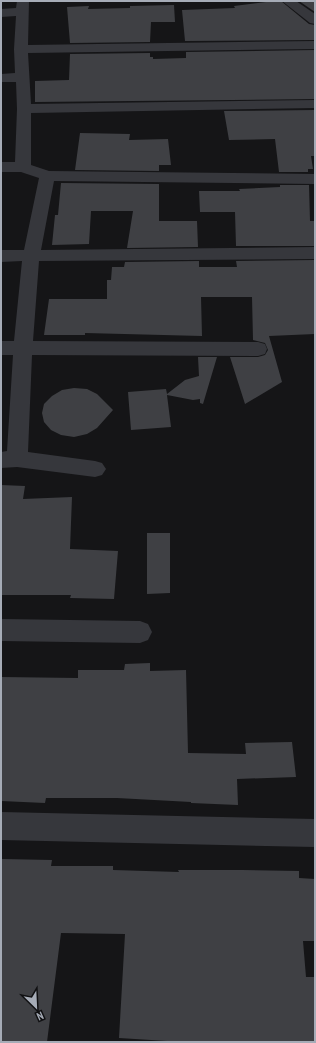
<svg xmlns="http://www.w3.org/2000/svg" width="316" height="1043" font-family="'PT Sans Narrow',sans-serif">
<rect width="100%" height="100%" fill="#151517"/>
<path fill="#3f4044" d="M274,1H281L309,24L315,25V40L185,41L182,10L235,8L234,6Z
M299,1H315V12Z
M174,5L175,22H151L150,42L70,43L67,7L89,6L88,9L130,8V6Z
M315,50V99L35,102V81L69,80L70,54L150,53V57H153V59L186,58V52Z
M315,110V156H311L313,169H308V172H279L275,139L229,140L224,111Z
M80,133L130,134L129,140L168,139L171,165H159V171L75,170Z
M61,183L159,184V221H197L198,247L127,248L133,211H91L89,244L52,245L55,215H58Z
M280,185H309L310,221H315V246H236L235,212H200L199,191H240L239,189L280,187Z
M315,260V334L269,336L282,382L245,404L230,357H258L265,355L268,350L265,343L253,340L252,297H201L202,336L85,333V335H44L49,299H107V280H111L112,267H124L125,262L199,261V267H237L236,261Z
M198,357H217L203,404L200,403V399L193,400L167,395L171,427L131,430L128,392L166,389L167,394L185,380L199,376Z
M74,388L87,389L97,394L113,410L97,428L87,434L74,437L61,435L51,430L44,422L42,413L44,404L52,396L62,390Z
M1,485L25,486L23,499L72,497L70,549L118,551L114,599L70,598L71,595H1Z
M147,533H170V593L147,594Z
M150,663V671L186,670L188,753L246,754L245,743L292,742L296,777L237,779L238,805L191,803V802L117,798H46L45,803L1,801V677L78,678V670H124L125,664Z
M2,859L52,860L51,866H113V870L179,872L178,870H242L299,871V878L315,879V941H303L306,977H315V1042H183L119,1038L125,934L61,933L47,1042H1Z"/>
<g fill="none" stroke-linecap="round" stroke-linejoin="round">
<path fill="#36373c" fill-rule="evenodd" d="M17,1H29L28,45L315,41V49L28,53L31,104L315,100V108L31,113V165L49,171L315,174V184L54,181L41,250L315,247V259L39,261L33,341L258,342L265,344L267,349L265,354L258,356L32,355L28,452L95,461L102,463L106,469L102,475L95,477L17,467L1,468V452L7,451L13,355H1V341H14L22,261L1,262V250H24L39,178L21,172H1V162H15L17,109L16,82H1V74L15,73L14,49L16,16L1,17V9L16,8Z
M282,1H296L315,14V24L310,23Z
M1,619L140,621L148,624L152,632L148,640L140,643L1,641Z
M1,812L315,819V847L1,840Z"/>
</g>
<rect width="316" height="1043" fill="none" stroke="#a6acb7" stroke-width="4"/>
<g transform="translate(36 1007) rotate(156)" stroke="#101012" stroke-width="3" paint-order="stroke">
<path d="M0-3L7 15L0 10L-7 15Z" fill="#a6acb7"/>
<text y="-6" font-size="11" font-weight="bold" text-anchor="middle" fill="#a6acb7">N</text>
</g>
</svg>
